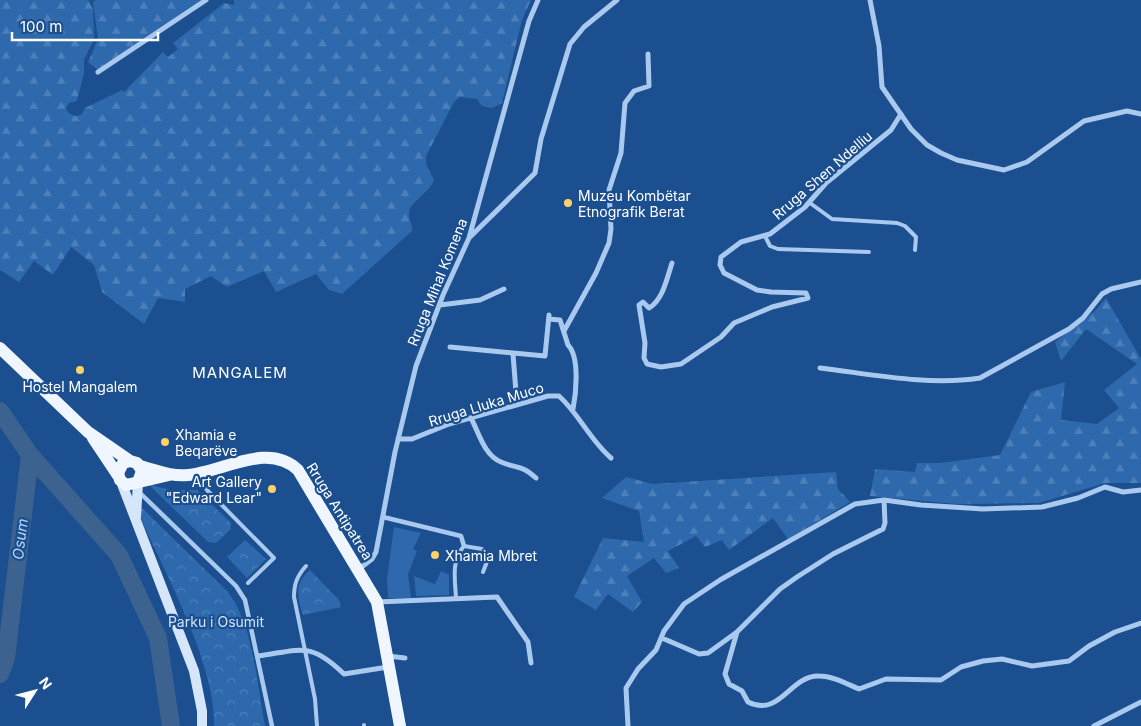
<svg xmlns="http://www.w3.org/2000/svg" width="1141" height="726" font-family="Inter,sans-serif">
<defs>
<pattern id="forest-firs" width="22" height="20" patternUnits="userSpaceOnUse" patternTransform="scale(1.25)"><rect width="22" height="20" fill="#2e69ad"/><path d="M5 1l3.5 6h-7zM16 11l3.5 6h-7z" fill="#4d80b9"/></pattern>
<pattern id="park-crowns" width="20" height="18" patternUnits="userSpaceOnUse" patternTransform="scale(1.25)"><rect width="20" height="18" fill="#2e69ad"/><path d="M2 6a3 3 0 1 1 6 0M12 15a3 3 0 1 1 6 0" fill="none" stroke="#4d80b9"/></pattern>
</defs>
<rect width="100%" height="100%" fill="#1b4f8f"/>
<path fill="#2e69ad" d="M394,527L421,533L413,549L417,551L408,574L411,598H388L387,579Z
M441,571L449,575V595L416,596L414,576L435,584Z"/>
<path fill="url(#forest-firs)" d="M0,0H88L93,9L94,40L84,59V73L77,101L69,103L66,108C68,115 76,118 82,114L85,108L122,90L124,92L163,52L168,57L178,49L173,43L224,3L234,5V0H531L522,20L502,103L492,108L482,106L477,99L460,97L454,102L426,156V164L434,180C430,192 410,202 409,212C408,219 413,224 412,231L342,294L329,290L316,274L276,292L264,271L227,287L211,276L185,289V302L158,298L144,324L102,292L94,265L71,247L53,275L34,261L19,282L0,270Z
M96,0H201L98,70L88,62L98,39L93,2Z
M1106,298L1141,359V483H1105L1039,503L956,504L870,496L875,469L915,472L917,463H940L1000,455L1031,392L1065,382L1061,420L1097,424L1119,408L1104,390L1137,364L1086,329L1061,361L1055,342L1096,310Z
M836,472L838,489L850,502L788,539L773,518L729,550L722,540L705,547L696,536L668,551L679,568L666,573L654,558L627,576L642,602L633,612L608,594L596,610L574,597L603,538L644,542L639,511L602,498L626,477L653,484Z"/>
<path fill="url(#park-crowns)" d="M148,484L170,490H197L231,523V529L216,543L208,542Z
M141,507L227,591C253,622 257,685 265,726H214C216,664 165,573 139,515Z
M245,540L266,559L247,578L227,557Z
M310,570L339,600L341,607L303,615C297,597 294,583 310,570Z"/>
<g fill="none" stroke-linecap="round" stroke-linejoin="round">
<path stroke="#3c6290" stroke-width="18" d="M0,411L30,455L6,658L0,674
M30,455L119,555L158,638L171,726"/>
<path stroke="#a9c9ee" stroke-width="4" d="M810,203L832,219L897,223L905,226L916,237L915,250
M765,236L770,246L778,249L869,252
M199,476L207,490L274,558L248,583
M306,566C297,576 294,584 294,597L315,699L317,726
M456,598C455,579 451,561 464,546L482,549L488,559L483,572
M364,725V726"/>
<path stroke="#a9c9ee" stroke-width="4.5" d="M140,493L236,586L245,600L272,726
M383,517L461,536L464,546"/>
<path stroke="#a9c9ee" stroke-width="5" d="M870,0L879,46L882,87L911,129L927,145L941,153L957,160L1004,170L1027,162L1084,121L1127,111L1141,114
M98,72L206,0
M469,238L535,173L541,139L570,44L584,27L617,0
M672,263C667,278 663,300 649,308L643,302L639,305L645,343L644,358L647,364L661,367L681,364L721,337L734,323L772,307L808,298L806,293L771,292L757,290L724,273L720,265L721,257L741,242L770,234L805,207L826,183L891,130L901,114
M440,305L480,300L504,289
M549,319L560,320L568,345C580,357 576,394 573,409
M564,331L596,273L609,243L611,229L609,190L621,153L625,103L634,91L649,86L648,54
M450,347L545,356L549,315
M513,354L517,405
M820,368C871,374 928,386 980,378L1069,329L1083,318L1102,294L1111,289L1141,282
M471,418C479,433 484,455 501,462C517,469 521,464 536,478
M398,439H412L449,424L548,396H559C579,414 590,440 611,458
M359,569L372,559L376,552L395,452L416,366L443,295L469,238L529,21L538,0
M377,602L497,597L528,642L531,663
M737,632L725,674L729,684L742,691L748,702C780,718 790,675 819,676C833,676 847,684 859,689L886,679L941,680L961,667L983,661L1002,659L1032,666L1069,661L1089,646L1115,632L1141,623
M662,638L699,654L708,653L737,632L780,589L797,577L833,554L883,529L885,523L884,500
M258,656C301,650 310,641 344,674L388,667
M388,656L405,658
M628,726L626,688L638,669L656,650L664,631L684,604L720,580L855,504L884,500L921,505L983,509L1042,507L1078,498L1105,487L1123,492L1141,490
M1094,726L1141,702"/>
<path stroke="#d6e6fa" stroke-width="10" d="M120,479L194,671L202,711V726
M136,517L138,482"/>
<path stroke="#f0f6ff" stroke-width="12" d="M0,348L88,432L130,461
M93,438L119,477
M140,466C156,470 171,477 188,475C223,472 268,441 298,470L377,602L400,726
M138,482L142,471L137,463L130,461L123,463L118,473L120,480L126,485L169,475"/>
</g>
<g fill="#ffd166" stroke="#1b4f8f" stroke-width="2">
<circle cx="568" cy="203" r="5"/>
<circle cx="80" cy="370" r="5"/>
<circle cx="165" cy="442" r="5"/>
<circle cx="272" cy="489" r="5"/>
<circle cx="435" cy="555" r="5"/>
</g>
<g text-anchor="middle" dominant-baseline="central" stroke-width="4.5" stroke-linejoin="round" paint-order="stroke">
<g font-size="14" fill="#fff" stroke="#1b4f8f">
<text transform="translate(822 175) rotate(-41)">Rruga Shen Ndelliu</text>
<text transform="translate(437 282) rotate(-68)">Rruga Mihal Komena</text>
<text transform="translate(486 404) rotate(-17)">Rruga Lluka Muco</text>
<text transform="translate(340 511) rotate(58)">Rruga Antipatrea</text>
</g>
<g font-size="14" fill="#fff" stroke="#1b4f8f" text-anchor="start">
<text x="578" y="195">Muzeu Kombëtar<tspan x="578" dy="16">Etnografik Berat</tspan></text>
<text x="80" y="386" text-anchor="middle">Hostel Mangalem</text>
<text x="175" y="434">Xhamia e<tspan x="175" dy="16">Beqarëve</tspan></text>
<text x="262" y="481" text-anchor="end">Art Gallery<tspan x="262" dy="16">"Edward Lear"</tspan></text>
<text x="445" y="555">Xhamia Mbret</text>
</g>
<g font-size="14" fill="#cfe3fa" stroke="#1b4f8f">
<text x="216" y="621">Parku i Osumit</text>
</g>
<g font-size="15" letter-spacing="1" fill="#fff" stroke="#1b4f8f">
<text x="240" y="372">MANGALEM</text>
</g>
<g font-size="15" font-style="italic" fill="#b5d3f5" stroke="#1b4f8f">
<text transform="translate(20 539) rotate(-83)">Osum</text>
</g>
</g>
<g transform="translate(35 691) rotate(54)" stroke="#1b4f8f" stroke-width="4" paint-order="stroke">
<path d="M0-4L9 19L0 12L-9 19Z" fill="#ffffff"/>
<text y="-8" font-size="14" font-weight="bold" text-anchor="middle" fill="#ffffff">N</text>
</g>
<path d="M12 32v8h146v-8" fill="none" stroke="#ffffff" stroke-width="2.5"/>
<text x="20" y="32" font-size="15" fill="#ffffff" stroke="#1b4f8f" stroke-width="4" paint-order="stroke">100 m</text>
</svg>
